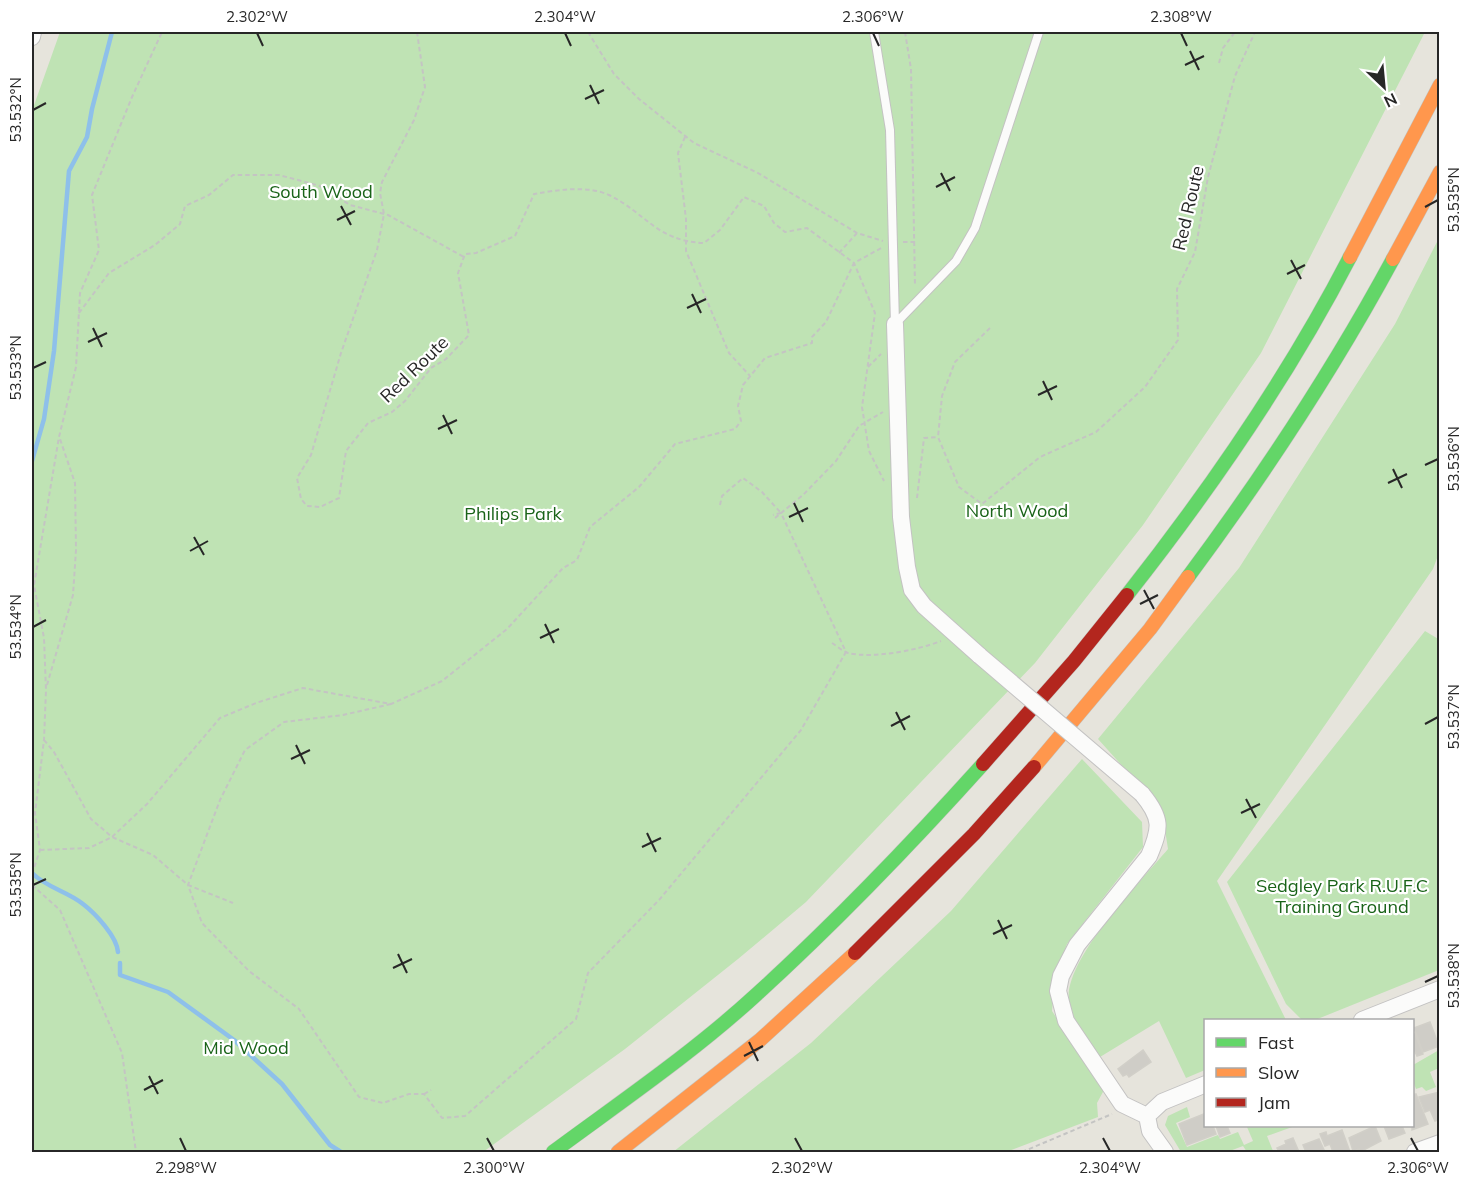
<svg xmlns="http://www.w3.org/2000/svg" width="1471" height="1184" font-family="Mulish,sans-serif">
<rect width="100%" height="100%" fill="#e6e4dc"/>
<path fill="#bfe3b4" d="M60,32H1425L1261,353L1143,525L1035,663L806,902L738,959L625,1049L483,1152H32V111Z
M1439,238L1440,550L1433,569L1217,881L1286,1020H1206L1205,1070L1186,1078L1159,1021L1100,1057C1089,1040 1071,1020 1069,1001C1063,960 1142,880 1168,849L1162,810L1098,739L1239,568L1395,324Z
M1425,631L1440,640L1439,970L1315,1020H1302L1286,1004L1227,882Z
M1082,759L1142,822L1143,847L1067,944L1055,978L1052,1011L1104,1090L1097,1103L1098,1117L1006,1152H673L811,1043L951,911Z
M1439,1050V1068L1430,1072L1436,1087L1426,1091L1422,1087L1416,1089L1413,1081V1065Z
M1187,1107L1190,1117L1176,1123L1187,1147L1218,1135L1220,1139L1238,1132L1244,1145L1253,1141L1247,1127L1250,1126H1295L1267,1136L1273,1151L1270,1152H1247L1243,1146L1227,1152H1181L1165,1125L1168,1116Z"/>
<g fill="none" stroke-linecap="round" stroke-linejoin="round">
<path stroke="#8ec0ea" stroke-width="4.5" d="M32,461L44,419L54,351L69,171L87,137L92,109L112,32
M32,873C47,888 67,891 83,904C96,914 117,937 118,952
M120,963V975L168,992L234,1040L282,1084L330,1145L341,1152"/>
</g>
<path fill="#cfcdc7" stroke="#d1cfc8" stroke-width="1.5" d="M1430,1022L1439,1046L1423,1052L1414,1028Z
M1415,1034L1423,1054L1417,1056L1412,1045V1035Z
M1143,1050L1151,1062L1129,1077L1127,1074L1123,1076L1118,1069Z
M1440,1092V1119L1435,1121L1430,1110L1425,1112L1419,1097Z
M1416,1094L1428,1124L1412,1130V1095Z
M1206,1113V1126H1213L1216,1134L1187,1145L1179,1124Z
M1216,1126H1227L1230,1133L1220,1137Z
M1375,1126L1381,1141L1360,1152L1359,1149L1353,1151L1349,1138Z
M1384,1126H1402L1405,1133L1389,1139Z
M1342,1130L1350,1152H1333L1330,1144L1325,1146L1320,1134L1326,1132L1327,1136Z
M1293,1138L1299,1152H1275L1279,1151L1277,1148L1286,1144L1285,1141Z
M1319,1139L1325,1152H1306L1303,1145Z"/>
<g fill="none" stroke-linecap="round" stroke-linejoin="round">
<g stroke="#c3c2c2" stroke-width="10">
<path id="lane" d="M874,32L890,130L895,324
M895,324L956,261L975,228L1039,32"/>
</g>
<g stroke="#c3c2c2" stroke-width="18">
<path id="street" d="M32,37L33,32
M895,324L901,517L907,567L912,590L924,606L980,656
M1142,794C1162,818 1161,828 1149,856L1077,945L1061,976L1058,991L1066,1021L1122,1104L1147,1116
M1362,1020L1440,989
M1147,1116L1162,1102L1206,1084
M1147,1116L1150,1131L1165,1152
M1415,1152L1440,1143"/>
</g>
<g stroke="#c3c2bf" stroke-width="15">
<path id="fast" d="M1188,577C1263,476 1333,370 1393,259
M1127,595C1209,491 1289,375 1350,257
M553,1152C622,1101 694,1052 757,994C837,921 911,844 983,764"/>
</g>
<g stroke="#c3c2bf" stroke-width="15">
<path id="slow" d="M1350,257L1440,85
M1393,259L1440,172
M1034,767L1150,629L1188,577
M618,1152L760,1040L855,953"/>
</g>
<g stroke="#c3c2bf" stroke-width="15">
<path id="jam" d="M983,764L1074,661L1127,595
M855,953L974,834L1034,767"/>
</g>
<path stroke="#c4c4c3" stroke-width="2" stroke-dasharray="4.5 3" stroke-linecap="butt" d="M417,32L425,87L414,120L382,182L380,193L384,214L377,250L341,353L311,455L297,478L301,499L307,506L320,507L339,498L346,451L368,423L392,412L405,401L431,368L446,359L469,335L458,273L465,254L476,253L515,236L534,194C557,190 587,185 609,195C646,213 656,241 704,243L720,230L744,197L764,206L774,223L785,232L807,228L854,263L875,313L862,407L869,451L884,481
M588,32L614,74L639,99L694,143L758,173L857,233L883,241
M905,32L911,69L915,286
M1219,63L1223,48L1235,32
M685,137L678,153L686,219V251L729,353L750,376
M903,242H915
M839,253L857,233
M79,313L109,273L155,245L180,224L185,206L209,195L233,175H279L320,186L350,205L388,215L464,257
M990,328L955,362L942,396L938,437L959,487L982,504L1040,457L1096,432L1145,387L1178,340L1177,289L1195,252L1208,177L1235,76L1255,32
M868,367L881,354
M917,498L924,438L938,437
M720,505L722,496L743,478L762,492L781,513
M775,518L803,495L836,461L859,426L883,412
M832,643C837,646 842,651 848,653C873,659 918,650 941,641
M47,685L73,595L76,550L75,483L60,439
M391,704L343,715L284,722L245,750L220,800L188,885L202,923L249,971L299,1009L359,1097L383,1103L409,1094H424L442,1118L465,1116L576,1019L588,973L659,900L801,730L846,652L781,513L773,515
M44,740L54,752L91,819L112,837L147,804L220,718L256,703L303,688L391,704L442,681L507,629L563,568L577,560L590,527L639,487L675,444L735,429L741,421L738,406L743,385L765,358L812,343V337L826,322L854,263L883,247
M40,850L89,848L112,837L153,855L188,885L233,903
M32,874L40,850L35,813L44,740L46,690L44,638L34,585L59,437L76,367L80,293L99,250L92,195L132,97L162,32
M32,885L60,910L122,1053L136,1152
M424,1094L431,1090
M1022,1152L1112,1114"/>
<use href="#lane" stroke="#fbfbfa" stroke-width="8"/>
<use href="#street" stroke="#fbfbfa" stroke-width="16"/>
<use href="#fast" stroke="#63d668" stroke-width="14"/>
<use href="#slow" stroke="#ff974d" stroke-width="14"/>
<use href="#jam" stroke="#b3261e" stroke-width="14"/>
<g stroke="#c3c2c2" stroke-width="18" stroke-linecap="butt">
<path id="street-bridge" d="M980,656L1142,794"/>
</g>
<use href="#street-bridge" stroke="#fbfbfa" stroke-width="16"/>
</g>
<path fill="none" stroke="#272727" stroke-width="2" d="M257,33L263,46M565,33L571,46M873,33L879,46M1181,33L1187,46M1190,51L1199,70M1185,65L1204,56M590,85L599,104M585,99L604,90M33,110L46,103M941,173L950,191M936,187L955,177M341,206L351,225M1425,207L1438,200M337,220L355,211M1291,260L1301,279M1287,274L1305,265M692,294L701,313M687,308L706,299M93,328L102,347M88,342L107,333M33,368L46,362M1043,381L1052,400M1038,395L1057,386M443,415L452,434M438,429L457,420M1425,465L1438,459M1393,469L1402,488M1388,483L1407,474M794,503L803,522M789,517L808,508M194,537L204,555M190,551L208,541M1144,590L1154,609M1140,604L1158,595M545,624L554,643M33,627L46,620M540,638L559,629M896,712L905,730M1425,724L1438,717M891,726L910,716M296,745L305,764M291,759L310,750M1246,799L1256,818M1241,813L1260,804M647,833L656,852M642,847L661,838M33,885L46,879M998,920L1007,939M993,934L1012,925M398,954L407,973M393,968L412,959M1425,982L1438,976M749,1042L758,1061M744,1056L763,1046M149,1076L158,1094M144,1090L163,1080M180,1138L186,1151M487,1138L494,1151M795,1138L802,1151M1103,1138L1110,1151M1411,1138L1418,1151"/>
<g text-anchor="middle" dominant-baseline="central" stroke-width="4.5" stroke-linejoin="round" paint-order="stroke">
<g font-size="18" fill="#196318" stroke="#fff">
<text x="321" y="191">South Wood</text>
<text x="1017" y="510">North Wood</text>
<text x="513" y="513">Philips Park</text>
<text x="1342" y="885">Sedgley Park R.U.F.C<tspan x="1342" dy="21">Training Ground</tspan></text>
<text x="246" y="1047">Mid Wood</text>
</g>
<g font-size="18" fill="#272727" stroke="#fff">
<text transform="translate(1188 208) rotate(-77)">Red Route</text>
<text transform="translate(414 369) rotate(-44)">Red Route</text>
</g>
</g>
<rect width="1471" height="1184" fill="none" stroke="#ffffff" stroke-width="66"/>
<rect x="1204" y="1019" width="210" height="108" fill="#ffffff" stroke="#a9a9a9" stroke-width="1.5"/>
<rect x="1216" y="1038" width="30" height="9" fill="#63d668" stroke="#a9a9a9" stroke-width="1.5"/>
<text x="1258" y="1049" font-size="18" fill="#272727">Fast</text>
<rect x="1216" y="1068" width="30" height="9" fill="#ff974d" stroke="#a9a9a9" stroke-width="1.5"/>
<text x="1258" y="1079" font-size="18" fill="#272727">Slow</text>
<rect x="1216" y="1098" width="30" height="9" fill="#b3261e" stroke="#a9a9a9" stroke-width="1.5"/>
<text x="1258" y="1109" font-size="18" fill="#272727">Jam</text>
<g transform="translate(1384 87) rotate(154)" stroke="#ffffff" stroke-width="4.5" paint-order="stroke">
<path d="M0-4.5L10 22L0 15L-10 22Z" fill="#272727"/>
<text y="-9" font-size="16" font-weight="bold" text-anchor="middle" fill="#272727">N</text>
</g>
<rect x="33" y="33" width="1405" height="1118" fill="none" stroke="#272727" stroke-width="2"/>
<g font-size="15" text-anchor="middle" fill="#272727">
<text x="257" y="22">2.302°W</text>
<text x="565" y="22">2.304°W</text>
<text x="873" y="22">2.306°W</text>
<text x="1181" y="22">2.308°W</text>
<text transform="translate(16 110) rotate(-90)" y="5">53.532°N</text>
<text transform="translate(1454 200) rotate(-90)" y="5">53.535°N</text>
<text transform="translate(16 368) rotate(-90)" y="5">53.533°N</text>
<text transform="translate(1454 459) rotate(-90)" y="5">53.536°N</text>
<text transform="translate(16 627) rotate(-90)" y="5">53.534°N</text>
<text transform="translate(1454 717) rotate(-90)" y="5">53.537°N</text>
<text transform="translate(16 885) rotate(-90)" y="5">53.535°N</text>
<text transform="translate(1454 976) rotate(-90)" y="5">53.538°N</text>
<text x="186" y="1173">2.298°W</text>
<text x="494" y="1173">2.300°W</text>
<text x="802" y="1173">2.302°W</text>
<text x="1110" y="1173">2.304°W</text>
<text x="1418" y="1173">2.306°W</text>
</g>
</svg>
